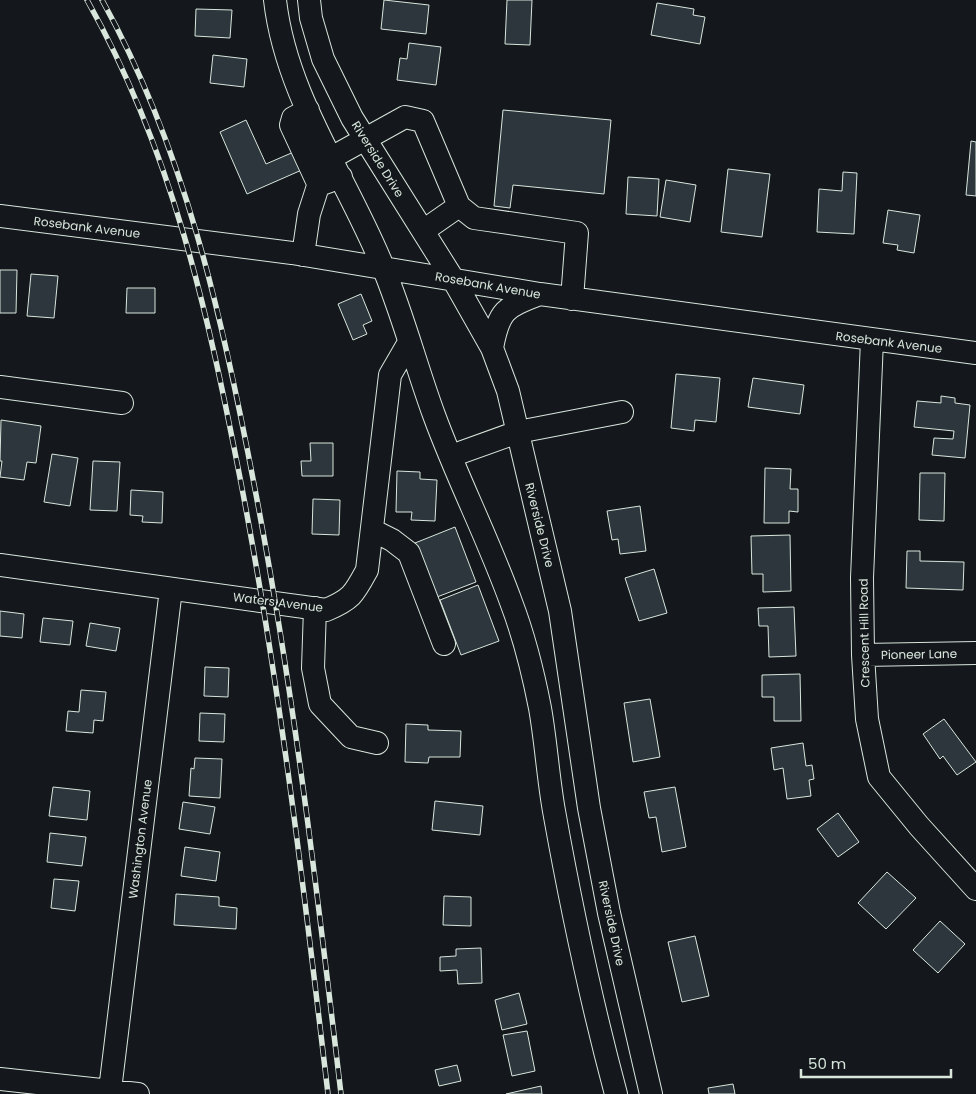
<svg xmlns="http://www.w3.org/2000/svg" width="976" height="1094" font-family="Poppins,sans-serif">
<rect width="100%" height="100%" fill="#14181c"/>
<path fill="#2c363c" stroke="#d8e6dc" d="M384,0L429,5L426,34L381,29Z
M507,0H532L530,45L505,44Z
M657,3L694,9L693,15L705,17L700,44L651,35Z
M196,9L232,10L230,38L195,36Z
M409,43L441,47L436,85L397,80L400,58L407,59Z
M213,55L247,59L244,87L210,83Z
M503,110L611,120L604,194L513,185L510,208L494,206Z
M246,120L266,164L296,151L304,169L247,194L220,132Z
M971,141L976,142V196L966,195Z
M728,169L770,174L762,237L721,232Z
M843,172L857,173L854,234L817,232L819,189L842,191Z
M628,177L659,179L657,216L626,214Z
M666,180L696,185L690,222L660,217Z
M888,210L920,215L914,253L897,250L898,245L883,243Z
M0,270H17L16,313H0Z
M31,274L58,276L54,318L27,316Z
M127,288H155V313H126Z
M361,294L372,321L363,325L367,334L353,340L338,304Z
M676,374L720,378L716,422L695,420L694,431L671,428Z
M753,378L804,385L800,414L748,407Z
M941,396L955,398V403L970,405L965,458L932,455L934,438L953,439L954,431L914,427L917,401L941,403Z
M1,420L41,426L36,463L27,462L24,480L0,477L2,461H0Z
M310,443H333V476H302L301,461H311Z
M52,454L78,458L70,506L44,502Z
M93,461L120,462L117,511L90,510Z
M765,468L791,469L790,489H798V512L789,511V523H764Z
M397,471L420,472V479L437,480L435,521L411,520L412,512H396Z
M920,473H945L944,521L919,520Z
M131,490L163,492L162,523L142,522L143,516L130,515Z
M313,499L340,500L339,535L312,534Z
M640,506L646,551L620,554L618,539L612,540L607,511Z
M455,527L476,582L437,597L415,543Z
M790,535L791,591L763,592V574H752L751,536Z
M907,551H920V561L964,562L963,590L906,588Z
M654,569L667,613L639,621L625,578Z
M478,585L499,641L461,655L440,600Z
M794,607L796,656L769,657L768,626H759L758,608Z
M0,611L24,614L22,638L0,636Z
M43,618L73,621L70,645L40,642Z
M90,623L120,628L116,651L86,646Z
M205,667L229,668L228,697L204,696Z
M800,674L801,721H774V697H762V675Z
M81,690L106,692L103,721L94,720L93,733L66,731L68,711L79,712Z
M650,699L660,757L633,762L624,703Z
M200,713L225,714L224,742L199,741Z
M944,719L976,762L957,775L943,756L940,759L923,734Z
M406,724L428,725V730L461,731L460,757H429L428,763L405,762Z
M803,743L806,766L812,765L814,779L809,780L811,796L787,799L783,768L774,770L771,748Z
M195,758L222,759L220,798L189,796L191,768L194,769Z
M53,787L90,791L87,820L49,816Z
M675,787L686,847L662,852L656,817L649,818L644,792Z
M435,801L483,806L480,835L432,830Z
M183,802L215,807L210,834L179,829Z
M838,813L859,842L838,857L817,829Z
M50,833L86,837L82,866L47,862Z
M185,847L220,852L216,881L181,876Z
M887,872L916,898L886,929L858,903Z
M54,879L79,881L75,911L51,908Z
M176,894L219,897V906L237,908L236,929L174,925Z
M444,896L471,897V926L443,925Z
M940,921L965,944L938,973L913,950Z
M695,936L709,996L682,1002L668,942Z
M481,948L482,983L458,984L457,970L440,971V957L456,956V949Z
M519,993L527,1024L502,1030L495,1000Z
M527,1031L535,1071L512,1076L503,1035Z
M457,1065L461,1081L439,1086L435,1070Z
M733,1084L735,1094H709L708,1088Z
M541,1086L542,1094H506Z"/>
<g fill="none" stroke-linecap="round" stroke-linejoin="round">
<g stroke="#d8e6dc" stroke-width="24">
<path id="minor" d="M275,0C286,97 347,178 383,267C403,315 416,366 434,415C457,478 488,538 511,602C524,636 533,672 540,708C546,742 548,777 554,811C571,906 591,1001 616,1094
M309,0L311,18L323,59L352,118L453,279L492,348L508,391L560,611L589,808L609,913L651,1094
M308,110L293,118L291,125L317,181L322,184L341,177
M331,158L405,117L423,121L459,206L474,218L577,233L572,299
M0,216L292,253L540,294L976,353
M423,231L459,206
M303,255L309,214L319,183
M872,340L862,578L863,655L867,719L879,777L919,826L976,889
M492,348C499,310 505,307 540,294
M0,387L122,403
M451,456L518,432L622,412
M372,530L392,540L409,553L444,644
M0,565L326,610C352,599 354,594 367,570L390,375L408,344
M315,608L313,668L320,704L351,737L377,743
M863,655L976,653
M0,1079L138,1094
M110,1090L171,589"/>
</g>
<use href="#minor" stroke="#14181c" stroke-width="22"/>
<g stroke="#d8e6dc" stroke-width="5.5">
<path id="rail" d="M87,0C173,153 208,313 241,483C280,685 304,890 328,1094
M102,0C185,150 222,316 254,484C293,685 317,890 341,1094"/>
</g>
<use href="#rail" stroke="#14181c" stroke-width="4" stroke-dasharray="11" stroke-linecap="butt"/>
</g>
<g text-anchor="middle" dominant-baseline="central" stroke-width="4" stroke-linejoin="round" paint-order="stroke">
<g font-size="12" fill="#d8e6dc" stroke="#14181c">
<text transform="translate(378 159) rotate(58)">Riverside Drive</text>
<text transform="translate(87 227) rotate(7)">Rosebank Avenue</text>
<text transform="translate(488 285) rotate(10)">Rosebank Avenue</text>
<text transform="translate(889 342) rotate(7)">Rosebank Avenue</text>
<text transform="translate(540 525) rotate(76)">Riverside Drive</text>
<text transform="translate(278 602) rotate(7)">Waters Avenue</text>
<text transform="translate(864 633) rotate(-91)">Crescent Hill Road</text>
<text transform="translate(919 654) rotate(-1)">Pioneer Lane</text>
<text transform="translate(140 839) rotate(-83)">Washington Avenue</text>
<text transform="translate(612 923) rotate(78)">Riverside Drive</text>
</g>
</g>
<path d="M801 1069v8h150v-8" fill="none" stroke="#d8e6dc" stroke-width="2.5"/>
<text x="808" y="1069" font-size="15" fill="#d8e6dc" stroke="#14181c" stroke-width="4" paint-order="stroke">50 m</text>
</svg>
